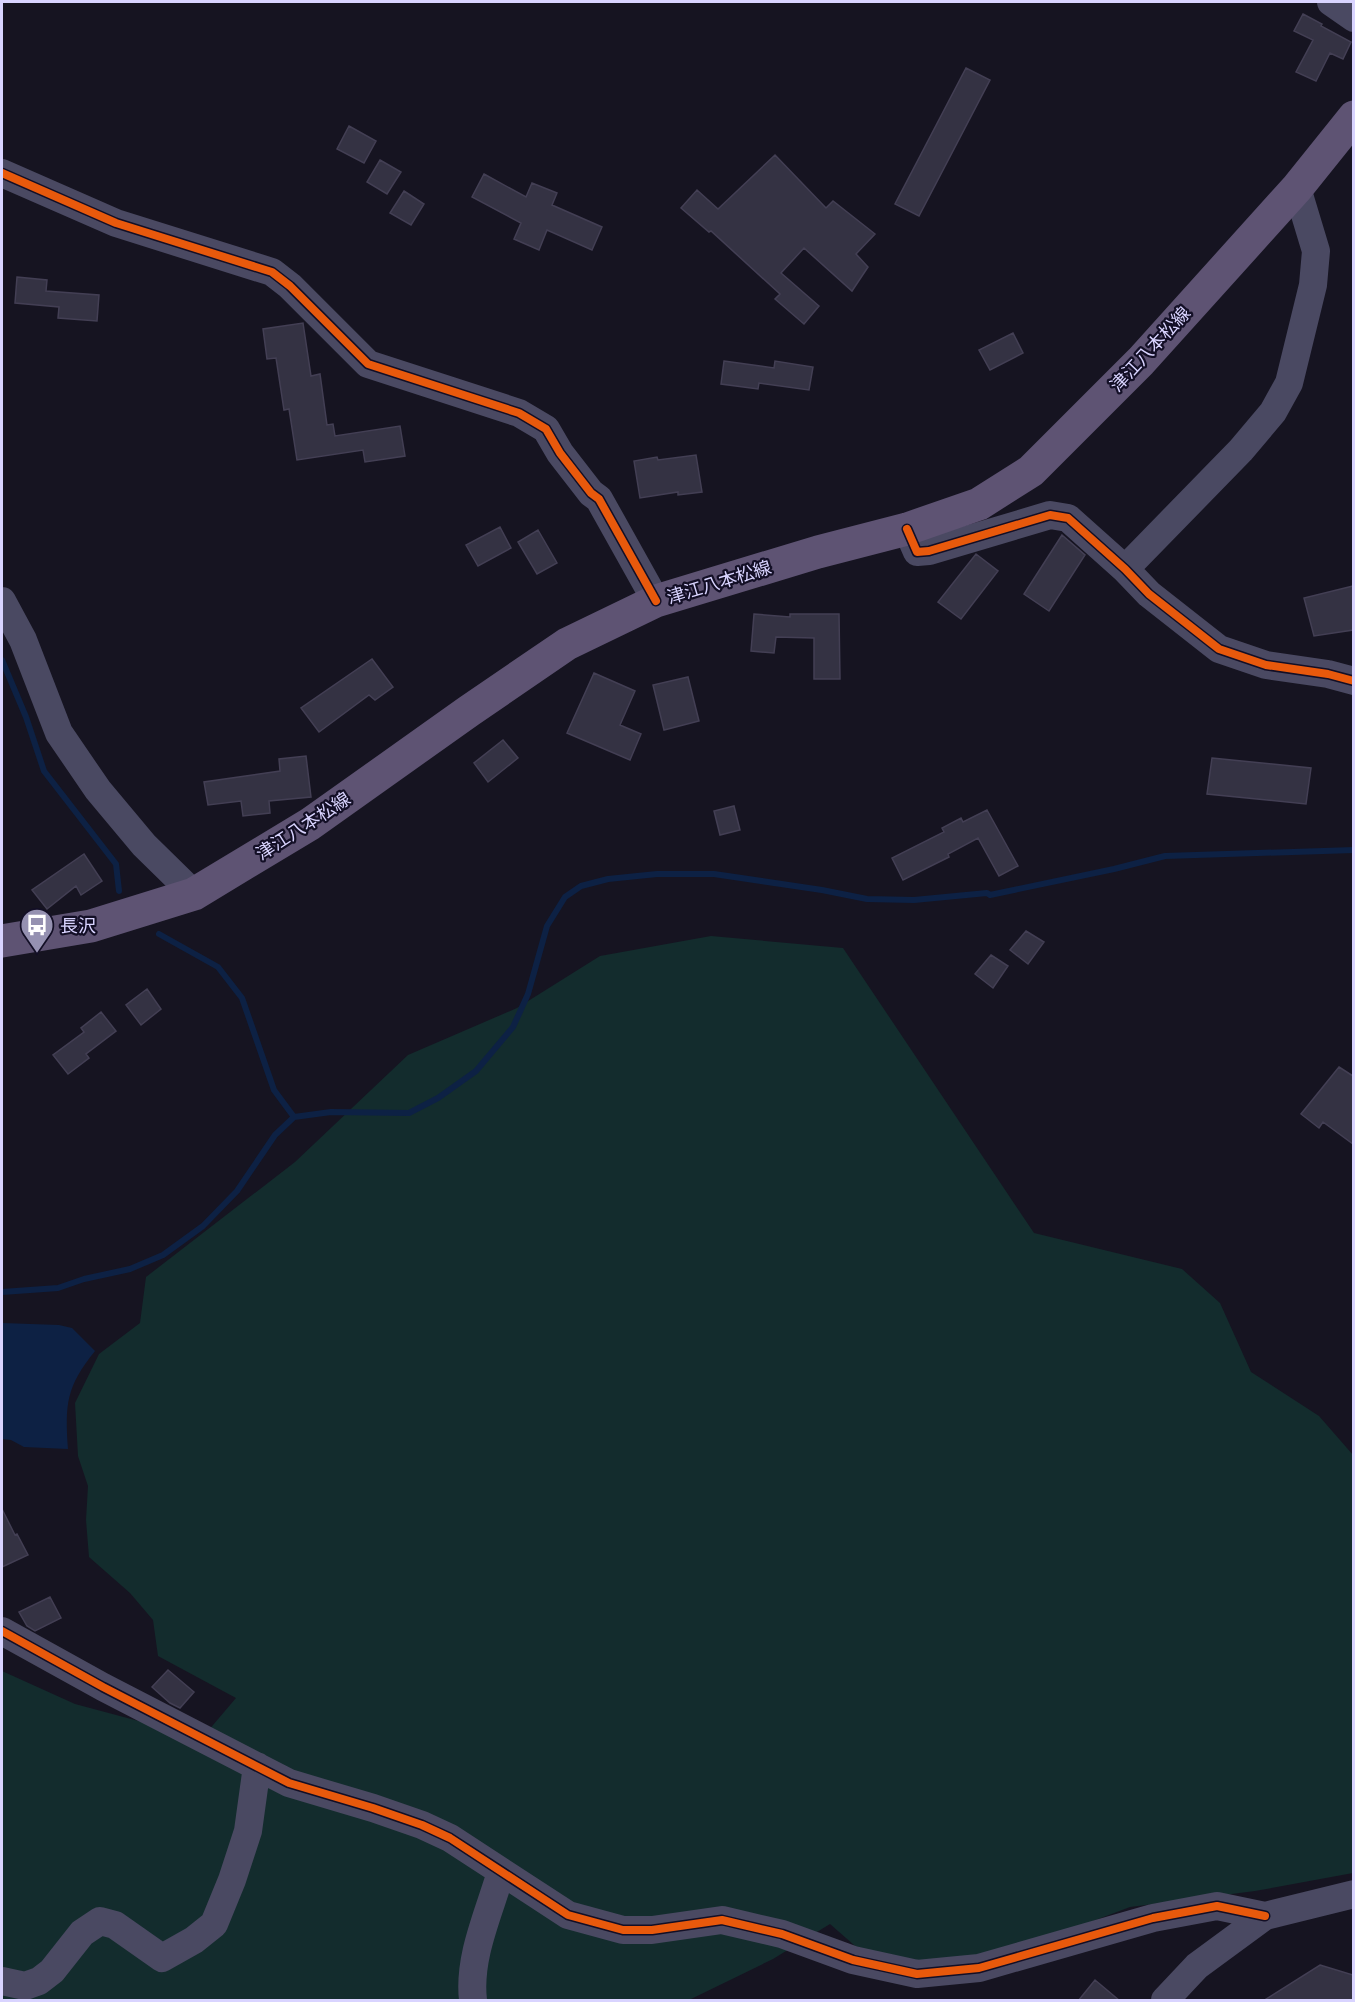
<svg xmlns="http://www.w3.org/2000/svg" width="1355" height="2002" font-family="'Asap Condensed','Noto Sans JP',sans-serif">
<rect width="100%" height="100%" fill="#161421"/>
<path fill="#132c2d" d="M711,936L843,948L1034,1233L1182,1269L1220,1303L1251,1372L1319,1416L1353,1455V1873L1255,1891L1130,1907L963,1970L878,1966L830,1924L773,1959L689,2000H2V1671L75,1704L202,1738L236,1698L158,1656L153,1620L130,1593L89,1557L86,1520L88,1486L78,1456L75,1403L99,1354L140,1323L146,1277L295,1162L408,1055L517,1008L600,956Z"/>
<path fill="#0d2144" d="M2,1323L59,1325L72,1328L95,1351C66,1387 65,1404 68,1449L24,1447L11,1440L2,1439Z"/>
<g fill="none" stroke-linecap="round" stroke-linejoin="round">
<path stroke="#0d2144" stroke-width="6" d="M2,660L26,717L44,771L116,864L119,891
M159,934L218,967L242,998L274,1090L294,1117
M2,1292L58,1288L84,1279L130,1269L163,1255L203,1226L237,1191L275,1135L294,1117L331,1112L409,1113L438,1098L476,1071L513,1027L528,994L547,926L565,897L581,886L608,879L657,874H714L822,890L867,899L914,900L987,893L990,895L1114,869L1165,856L1354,850"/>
</g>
<path fill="#343243" stroke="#433f54" stroke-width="1.5" d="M1303,14L1322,24L1321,26L1351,42L1343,59L1330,53L1316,81L1296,72L1313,40L1294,31Z
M966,68L990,80L919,216L895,204Z
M349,126L376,141L364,163L337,149Z
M775,155L826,208L833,201L875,234L856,254L868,267L852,291L804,248L781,273L819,306L804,324L775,299L780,294L711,231L709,232L681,208L697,190L718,209Z
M380,160L401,172L387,194L367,182Z
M484,174L526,197L532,183L557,193L552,205L602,227L592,250L547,230L539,250L514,239L521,223L472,197Z
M404,191L424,204L411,225L390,213Z
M17,277L47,280L46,291L99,295L97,321L58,318L59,307L15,303Z
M303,323L311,376L320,374L327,425L333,424L335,436L400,426L405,456L365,462L363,450L297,460L289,409L284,410L276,358L267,359L263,329Z
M1013,333L1023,353L990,370L979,350Z
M724,361L774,368L775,361L813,367L809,390L759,383L758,389L721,384Z
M696,455L702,492L678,495V492L640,498L634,461L657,457L658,460Z
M500,527L511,548L478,566L466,545Z
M538,530L557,563L537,574L518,542Z
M1062,535L1085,555L1049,611L1024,594Z
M976,554L998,571L961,619L938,602Z
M1353,586V630L1314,636L1304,598Z
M754,614L790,617V614H839L840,679H814V638L776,637L774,653L751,651Z
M372,659L393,687L375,700L369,695L319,732L301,708Z
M594,673L635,691L620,725L641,734L630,760L567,733Z
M688,677L699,721L664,730L653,685Z
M503,740L518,758L488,782L474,763Z
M306,756L311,797L269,801L270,813L243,816L241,801L208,805L204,782L280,771L279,759Z
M1212,758L1311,768L1306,804L1207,794Z
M734,806L740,830L720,835L714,811Z
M987,810L1018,866L999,876L978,838L948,854L949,857L903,880L892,858L944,832L942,828L961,818L963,822Z
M84,854L102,881L81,895L76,886L47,909L32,890Z
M1026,931L1044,942L1028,964L1010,950Z
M991,955L1008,966L993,988L975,974Z
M147,989L161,1009L141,1025L126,1005Z
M101,1012L116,1031L86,1054L89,1058L68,1074L53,1055L84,1032L81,1028Z
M1339,1067L1353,1076V1144L1323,1122L1319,1128L1301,1114Z
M2,1509L15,1535L17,1534L28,1555L2,1567Z
M50,1597L61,1618L35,1631L27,1626L19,1612Z
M168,1670L194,1692L180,1708L170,1703L152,1687Z
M1320,1965L1353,1975V2001H1263Z
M1095,1980L1120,2001H1078Z"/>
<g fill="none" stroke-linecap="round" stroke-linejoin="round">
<path stroke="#4a4962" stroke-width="28" d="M1331,2L1354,18
M2,173L116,223L272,272L290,286L368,364L519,413L546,429L560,453L591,493L599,499L656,601
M907,529L917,552L929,551L1050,515L1068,518L1125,569L1149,594L1219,649L1266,665L1328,674L1354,681
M1125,569L1241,450L1273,412L1289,383L1313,285L1316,251L1297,188
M2,601L23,640L59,733L98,790L144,845L194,894
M2,1631L103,1687L289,1783L373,1808L422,1825L450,1838L568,1915L623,1930H652L722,1920L782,1934L853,1960L917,1974L979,1968L1153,1918L1217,1906L1265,1916
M2,1981L25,1986L39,1981L52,1971L82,1933L100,1921L115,1925L162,1958L194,1940L214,1924L232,1880L248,1831L257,1766
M473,2000C468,1957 489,1913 501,1872
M1165,2000L1197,1966L1265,1916L1354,1894"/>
<path stroke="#5e5373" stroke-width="33" d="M2,941L91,926L194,894L310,824L469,711L567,644L656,601L818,552L907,529L979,504L1031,471L1141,361L1297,188L1354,117"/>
<g stroke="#130f26" stroke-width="11">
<path id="cycleway" d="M2,173L116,223L272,272L290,286L368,364L519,413L546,429L560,453L591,493L599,499L656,601
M907,529L917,552L929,551L1050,515L1068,518L1125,569L1149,594L1219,649L1266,665L1328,674L1354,681
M2,1631L103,1687L289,1783L373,1808L422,1825L450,1838L568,1915L623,1930H652L722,1920L782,1934L853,1960L917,1974L979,1968L1153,1918L1217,1906L1265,1916"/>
</g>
<use href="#cycleway" stroke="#e8590c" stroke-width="8"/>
</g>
<defs>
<g id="bus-pin" transform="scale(1.725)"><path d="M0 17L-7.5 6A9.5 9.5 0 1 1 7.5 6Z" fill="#9591b1" stroke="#130f26"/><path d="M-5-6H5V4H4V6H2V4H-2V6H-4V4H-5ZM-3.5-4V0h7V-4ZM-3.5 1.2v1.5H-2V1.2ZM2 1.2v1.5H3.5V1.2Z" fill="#fff"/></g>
</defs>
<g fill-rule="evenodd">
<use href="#bus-pin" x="37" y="925"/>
</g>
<g text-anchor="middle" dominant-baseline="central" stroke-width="4.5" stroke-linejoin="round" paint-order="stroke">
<g font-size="18" fill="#d9d4ff" stroke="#130f26">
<text transform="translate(1150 349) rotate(-47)">津江八本松線</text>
<text transform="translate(719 582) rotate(-17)">津江八本松線</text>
<text transform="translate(303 826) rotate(-33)">津江八本松線</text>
</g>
<g font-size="18" fill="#d9d4ff" stroke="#130f26" text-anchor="start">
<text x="60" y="925">長沢</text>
</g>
</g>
<rect width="1355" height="2002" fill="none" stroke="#d9d4ff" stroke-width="6"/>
</svg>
